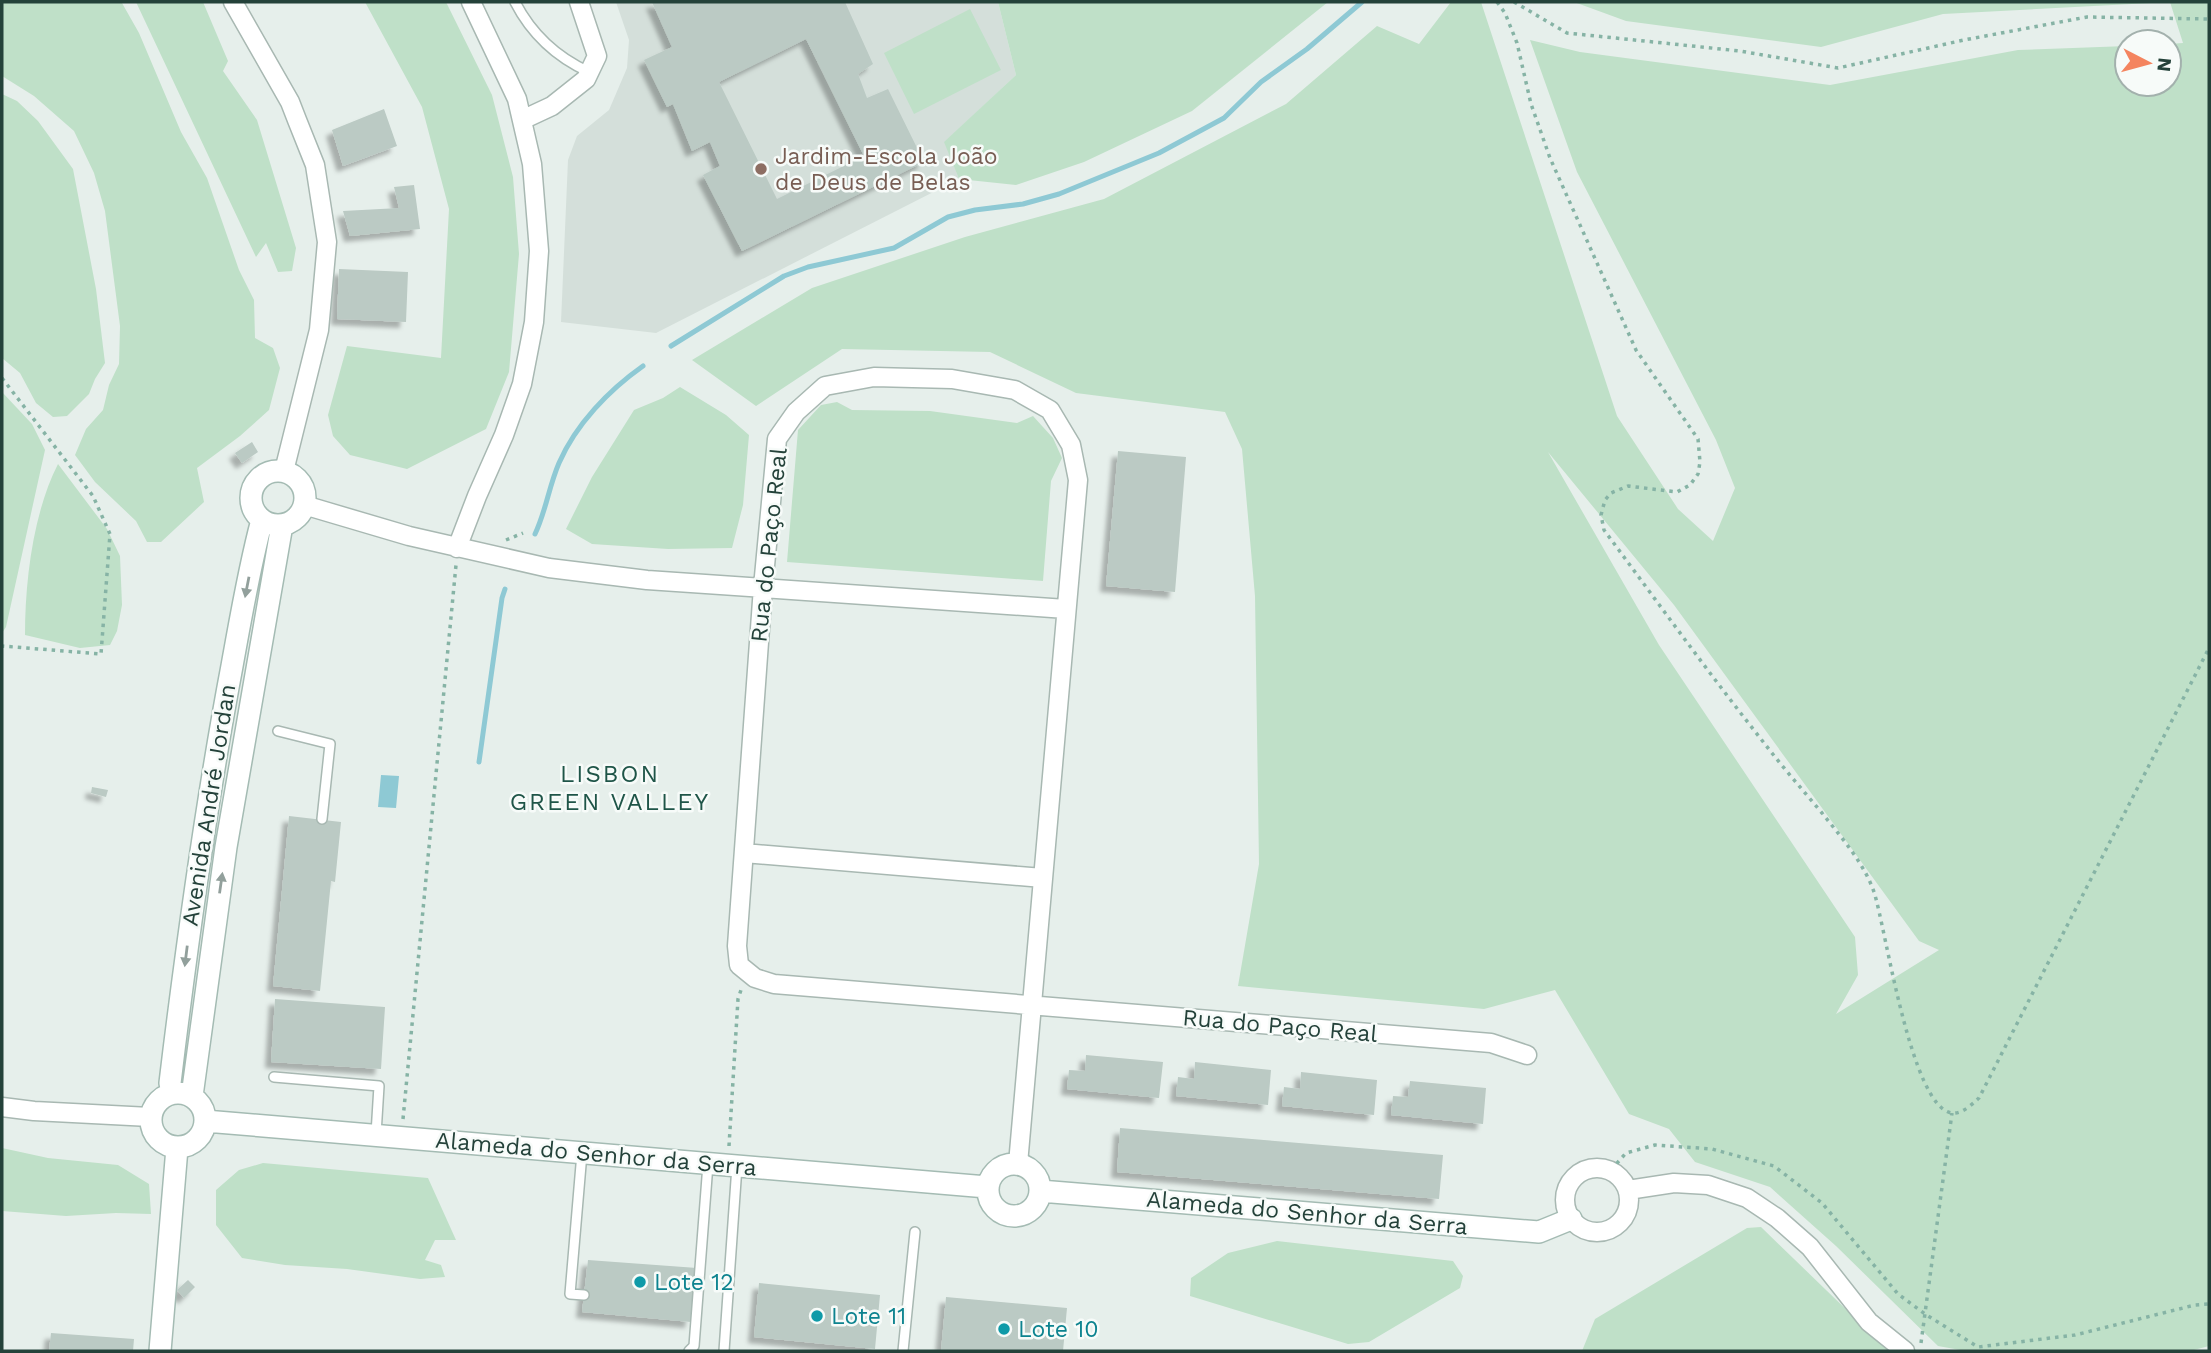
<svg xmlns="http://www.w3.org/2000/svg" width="2211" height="1353" font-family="'Work Sans',sans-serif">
<defs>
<filter id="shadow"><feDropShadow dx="-6" dy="6" stdDeviation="2" flood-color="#0004"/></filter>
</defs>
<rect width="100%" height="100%" fill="#e6efeb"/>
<path fill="#d4dfda" d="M616,2H998L1016,75L945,142L959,179L656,333L561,322L568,160L577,136L609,110L627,68L629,40Z"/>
<path fill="#bfe0c8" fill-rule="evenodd" d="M2,2L122,3L139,33L181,132L207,178L239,270L254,300L255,338L273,348L280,368L269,410L240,436L197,468L204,502L161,542H147L136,521L95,482L75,455L86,429L103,410L109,385L119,364L120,326L105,211L94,173L74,131L34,96L2,76Z
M136,2H203L228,61L223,71L257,120L296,248L292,271L278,272L266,243L256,257Z
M365,2H446L492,95L513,177L519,254L509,372L486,429L407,469L350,455L333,436L328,415L347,346L441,358L449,209L422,107Z
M998,2H1328L1192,111L1084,162L1016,185L959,179L944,142L1016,75Z
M1451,2H1481L1617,416L1678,509L1713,541L1735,488L1716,440L1577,172L1530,40L1580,52L1830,85L2018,50L2127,46V84H2169V44L2183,43L2170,2L1943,14L1821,47L1626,21L1574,2H2209V1346L2190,1351H1966L1938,1346L1836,1246L1770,1187L1695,1162L1669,1129L1629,1114L1555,990L1484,1009L1238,986L1259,864L1255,596L1242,449L1225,412L1076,393L990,352L842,349L756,406L692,360L812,288L965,237L1104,199L1286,104L1377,26L1419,44ZM1548,452L1674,605L1919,941L1939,950L1836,1014L1858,975L1855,937L1659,645Z
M970,9L1001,70L914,114L884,53Z
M2,94L17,101L38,121L73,169L96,289L105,363L95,379L89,394L67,416L53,417L36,403L20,373L2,358Z
M680,387L726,415L749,435L743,505L732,548L668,549L592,544L566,529L592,477L634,410L663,398Z
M2,392L32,424L45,450L6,627L2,633Z
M837,402L852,410L930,411L1017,423L1033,416L1053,438L1062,458L1051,481L1043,581L787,562L798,430L821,405Z
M58,464L107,529L120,556L122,605L117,631L110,645L80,648L25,635C25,581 33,513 58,464Z
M2,1148L48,1158L118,1165L149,1184L151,1214L116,1213L66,1216L2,1211Z
M263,1163L428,1178L456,1240H435L425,1260L441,1265L445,1277L420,1279L347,1269L285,1265L242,1258L216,1225V1190L239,1170Z
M1761,1227L1889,1351H1582L1595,1319L1747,1228Z
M1277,1241L1453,1261L1463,1276L1460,1288L1369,1342L1348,1344L1190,1296L1191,1278L1228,1253Z"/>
<path fill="#8ec9d4" d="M381,775L399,776L396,808L378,807Z"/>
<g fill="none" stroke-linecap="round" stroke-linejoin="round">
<path stroke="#8ec9d4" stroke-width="5" d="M671,346L784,276L808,267L894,248L948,217L975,210L1023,204L1059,194L1159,153L1224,118L1261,82L1307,49L1362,2
M535,534C546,511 549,486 559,463C576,424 609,390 643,366
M479,762L502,598L505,589"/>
</g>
<path fill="#bbcac4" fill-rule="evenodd" filter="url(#shadow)" d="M652,2H845L873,64L858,74L867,98L888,89L924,162L742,251L703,175L720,166L710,142L692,151L673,104L667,107L644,60L672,47ZM806,39L864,156L777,199L719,82Z
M384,109L397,146L343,166L332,130Z
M414,185L420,229L350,236L343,211L399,208L394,187Z
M339,269L408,272L406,322L337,319Z
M252,442L258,452L242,463L235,453Z
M1118,451L1186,457L1175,592L1106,586Z
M92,787L108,790L106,797L91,793Z
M289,816L341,822L335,882L331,881L320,991L273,986Z
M275,999L385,1007L381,1069L271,1062Z
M1086,1055L1163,1062L1159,1098L1067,1089L1069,1070L1085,1071Z
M1195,1062L1271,1070L1268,1105L1176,1096L1178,1077L1194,1079Z
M1301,1072L1377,1080L1374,1115L1282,1106L1284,1087L1300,1089Z
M1410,1081L1486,1088L1483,1124L1391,1115L1393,1096L1408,1097Z
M1120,1128L1443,1155L1439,1199L1117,1172Z
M588,1260L697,1268L691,1322L582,1312Z
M188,1280L195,1287L184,1298L177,1290Z
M759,1283L880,1295L875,1349L754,1337Z
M946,1297L1067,1308L1063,1351H941Z
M51,1333L134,1339L133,1351H49Z"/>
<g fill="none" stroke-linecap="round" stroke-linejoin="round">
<g stroke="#a8b8b2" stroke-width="12">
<path id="lane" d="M515,2C532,35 556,57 589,72
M278,731L330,744L322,819
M274,1077L379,1086L376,1134
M582,1153L570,1294L584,1295
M689,1351L694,1346L708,1164
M724,1351L737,1166
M903,1351L915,1232"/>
</g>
<g stroke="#a8b8b2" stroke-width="21">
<path id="street" d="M233,2L290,102L297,120L315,165L327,242L319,330L284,471
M522,120L552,106L586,79L597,56L579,2
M304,505L409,536L549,568L647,580L1066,609
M457,548L477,496L504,435L522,384L534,322L539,251L532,164L517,99L471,2
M744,853L1043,878
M2,1107L34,1111L150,1117
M1018,1164L1078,480L1071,445L1050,410L1015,390L952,379L874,377L825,386L796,412L777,439L763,587L737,946L739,965L755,978L774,984L1491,1043L1527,1055
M1565 1200a32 32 0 1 1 64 0a32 32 0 1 1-64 0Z
M1628,1190L1674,1183L1708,1185L1747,1198L1777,1218L1810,1247L1869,1322L1905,1351"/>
</g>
<g stroke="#a4bbb3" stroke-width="24">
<path id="secondary" d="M251 498a27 27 0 1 1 54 0a27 27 0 1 1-54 0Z
M151 1120a27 27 0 1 1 54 0a27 27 0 1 1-54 0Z
M172,1093L170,1083L174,1050C190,922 208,793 232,666C241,617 249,568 262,520
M192,1096L226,847L282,525
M205,1121L987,1187
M988 1190a26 26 0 1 1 52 0a26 26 0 1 1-52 0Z
M1040,1191L1539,1232L1571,1219
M160,1351L177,1148"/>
</g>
<path stroke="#86b3a5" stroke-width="3.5" stroke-dasharray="3.5 5" stroke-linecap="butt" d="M1497,2L1505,13L1517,43L1531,104L1550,158L1636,350L1698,439L1700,462L1698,474L1690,485L1677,492L1628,486L1611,493L1605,500L1601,515L1604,530C1656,600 1707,671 1761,739C1780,764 1801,788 1822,813C1841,837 1864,863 1874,892C1886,929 1911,1108 1952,1113C1963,1114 1972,1104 1979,1098L2209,648
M1514,2L1567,33L1740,51L1838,68L1964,40L2087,17L2209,19
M2,378L93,496L110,534L101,654L2,646
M506,540L523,533
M403,1119L456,565
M729,1146L738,999L741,990
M1611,1170L1626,1153L1655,1145L1712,1149L1774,1166L1822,1203L1898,1294L1925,1314L1978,1347L2075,1335L2195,1305L2209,1304
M1921,1343L1952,1113"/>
<use href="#lane" stroke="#fff" stroke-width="9"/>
<use href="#street" stroke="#fff" stroke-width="18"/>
<use href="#secondary" stroke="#fff" stroke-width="21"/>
</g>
<defs><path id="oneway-solid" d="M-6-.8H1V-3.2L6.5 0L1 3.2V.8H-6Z" transform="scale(1.75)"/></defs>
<g fill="#92a09c">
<use href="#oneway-solid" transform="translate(247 587) rotate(101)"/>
<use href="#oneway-solid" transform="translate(221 883) rotate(-82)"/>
<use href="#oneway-solid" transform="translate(186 956) rotate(97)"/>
</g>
<circle fill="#8d6e63" stroke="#f7fbf9" stroke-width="2.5" cx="761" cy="169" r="7"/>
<g fill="#0f9aa8" stroke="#f7fbf9" stroke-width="2.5">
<circle cx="640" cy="1282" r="7"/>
<circle cx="817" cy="1316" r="7"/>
<circle cx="1004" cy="1329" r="7"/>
</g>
<g text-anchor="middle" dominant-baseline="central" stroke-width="5" stroke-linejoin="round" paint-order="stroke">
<g font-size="23" fill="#785e54" stroke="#f7fbf9" text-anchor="start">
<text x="775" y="156">Jardim-Escola João<tspan x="775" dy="26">de Deus de Belas</tspan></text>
</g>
<g font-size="23" fill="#24423a" stroke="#f7fbf9">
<text transform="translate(769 545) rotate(-84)">Rua do Paço Real</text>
<text transform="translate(209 805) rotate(-81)">Avenida André Jordan</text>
<text transform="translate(1280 1026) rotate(5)">Rua do Paço Real</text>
<text transform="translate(596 1154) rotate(5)">Alameda do Senhor da Serra</text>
<text transform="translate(1307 1213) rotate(5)">Alameda do Senhor da Serra</text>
</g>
<g font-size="23" fill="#0d838f" stroke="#f7fbf9" text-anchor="start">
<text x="654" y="1282">Lote 12</text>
<text x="831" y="1316">Lote 11</text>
<text x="1018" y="1329">Lote 10</text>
</g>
<g font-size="24" letter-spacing="2" fill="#1f5548" stroke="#f7fbf9">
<text x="610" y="774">LISBON<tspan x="610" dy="28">GREEN VALLEY</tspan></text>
</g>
</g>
<rect width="2211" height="1353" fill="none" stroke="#24423a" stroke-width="7"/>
<g transform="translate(2148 63) rotate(96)"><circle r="33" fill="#f7fbf9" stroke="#a3b1ad" stroke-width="2"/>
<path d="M0-5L12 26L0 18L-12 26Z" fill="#f4845f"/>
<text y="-10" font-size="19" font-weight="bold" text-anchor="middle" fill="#24423a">N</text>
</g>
</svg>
